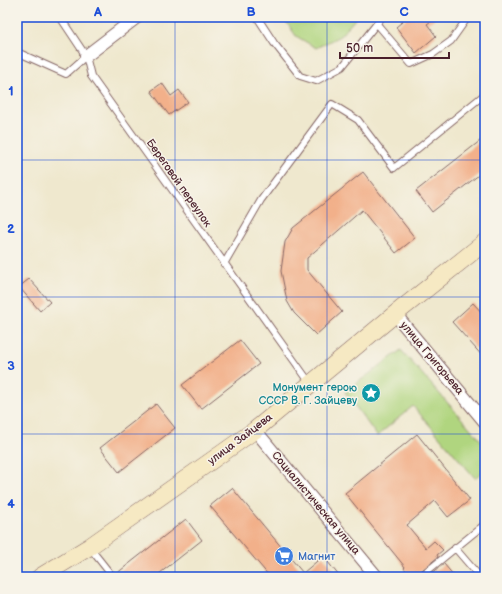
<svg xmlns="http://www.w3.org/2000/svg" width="502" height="594" font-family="'Balsamiq Sans',sans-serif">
<rect width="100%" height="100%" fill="#f7f3e8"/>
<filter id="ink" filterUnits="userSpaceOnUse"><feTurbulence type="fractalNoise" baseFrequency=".025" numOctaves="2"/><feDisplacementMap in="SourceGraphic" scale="8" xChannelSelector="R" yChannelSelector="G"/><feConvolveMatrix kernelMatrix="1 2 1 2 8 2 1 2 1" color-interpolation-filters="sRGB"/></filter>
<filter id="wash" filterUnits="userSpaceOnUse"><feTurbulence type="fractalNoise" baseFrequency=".012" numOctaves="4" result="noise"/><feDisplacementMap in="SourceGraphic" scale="16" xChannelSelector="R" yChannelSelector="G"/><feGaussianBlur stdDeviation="0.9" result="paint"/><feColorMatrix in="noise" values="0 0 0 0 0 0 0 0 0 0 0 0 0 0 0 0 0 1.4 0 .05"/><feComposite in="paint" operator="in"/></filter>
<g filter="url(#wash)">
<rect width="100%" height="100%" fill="#efe8ce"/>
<path fill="#b0d57f" stroke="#7d7a55" d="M283,17H357L340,36L316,48L296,36Z
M401,350L485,445V470L475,478L413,406L377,436L345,392Z"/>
<g id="blocks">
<path fill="#f2b08a" d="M408,17H437L427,24L436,36L416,53L396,27Z
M162,83L171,96L179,90L188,102L169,115L151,91Z
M485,137V170L432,212L416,191Z
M363,172L415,238L396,253L362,210L307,258V270L342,312L316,335L294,313L287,301L281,271L285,242L293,228Z
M29,279L50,302L40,311L19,287Z
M473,303L485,316V359L452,322Z
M240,340L259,364L201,409L182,385Z
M156,404L175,428L119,472L100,448Z
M417,434L470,500L448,517L435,501L407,525L426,548L434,541L443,550L437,555L438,557L417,574L416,577H411L404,568L405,567L345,493Z
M232,488L303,573L323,556L340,577H270L210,506Z
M186,519L202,540L155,577H117L116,574Z
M444,564L455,577H427Z"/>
</g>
</g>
<g filter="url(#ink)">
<use href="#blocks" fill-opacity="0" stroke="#846564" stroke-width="1"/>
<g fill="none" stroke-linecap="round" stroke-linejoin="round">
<g stroke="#846564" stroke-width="8">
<path id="lane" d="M60,17L86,56
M257,17L274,43L300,76L316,81L342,67L382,17
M377,24L411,64L433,54L451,41L468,17
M17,52L66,74L86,56L91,76L310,383
M224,264L261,200L332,104L358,120L394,168L485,94
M90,548L113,577
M455,548L480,577
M420,577L485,524"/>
</g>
<g stroke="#846564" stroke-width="14">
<path id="street" d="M86,56L137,17
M395,314L485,422
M255,430L377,577"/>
</g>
<g stroke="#846564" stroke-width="18">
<path id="secondary" d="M40,577L89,547L255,430L395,314L485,242"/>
</g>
<use href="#lane" stroke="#fff" stroke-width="6"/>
<use href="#street" stroke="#fff" stroke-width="12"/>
<use href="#secondary" stroke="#f6e9c3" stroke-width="17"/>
</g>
</g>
<path fill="none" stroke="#1d4ed8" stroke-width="1" stroke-opacity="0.55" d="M175,17V577M327,17V577M17,160H485M17,297H485M17,434H485"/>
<defs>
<g id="sight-disc" transform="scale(1)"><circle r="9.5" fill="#0f9aa8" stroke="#f7f3e8"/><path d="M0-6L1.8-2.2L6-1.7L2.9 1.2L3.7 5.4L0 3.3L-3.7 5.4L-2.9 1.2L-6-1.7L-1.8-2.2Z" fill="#fff"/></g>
<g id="supermarket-disc" transform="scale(1)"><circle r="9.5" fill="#3f7fe0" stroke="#f7f3e8"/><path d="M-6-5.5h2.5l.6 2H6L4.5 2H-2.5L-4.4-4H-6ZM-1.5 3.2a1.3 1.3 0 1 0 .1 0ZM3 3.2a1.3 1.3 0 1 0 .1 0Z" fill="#fff"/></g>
</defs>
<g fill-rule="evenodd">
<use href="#sight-disc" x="371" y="393"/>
<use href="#supermarket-disc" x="284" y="556"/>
</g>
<g text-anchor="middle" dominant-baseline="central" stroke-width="3" stroke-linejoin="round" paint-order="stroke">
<g font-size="11" fill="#4a1f2b" stroke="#f7f3e8">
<text transform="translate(179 183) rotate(55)">Береговой переулок</text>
<text transform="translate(432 358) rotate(50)">улица Григорьева</text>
<text transform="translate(240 439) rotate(-37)">улица Зайцева</text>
<text transform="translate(316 503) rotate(50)">Социалистическая улица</text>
</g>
<g font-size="11" fill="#0d838f" stroke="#f7f3e8" text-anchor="end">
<text x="357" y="387">Монумент герою<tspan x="357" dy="13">СССР В. Г. Зайцеву</tspan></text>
</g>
<g font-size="11" fill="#366cbe" stroke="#f7f3e8" text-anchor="start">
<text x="298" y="556">Магнит</text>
</g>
</g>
<rect width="502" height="594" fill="none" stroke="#f7f3e8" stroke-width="44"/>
<path d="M340 52v6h109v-6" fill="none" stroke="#4a1f2b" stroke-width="2"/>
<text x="346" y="52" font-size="12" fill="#4a1f2b" stroke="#f7f3e8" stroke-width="3" paint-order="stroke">50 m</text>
<rect x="22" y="22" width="458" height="550" fill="none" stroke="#1d4ed8" stroke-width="1.5"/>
<g font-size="13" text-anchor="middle" font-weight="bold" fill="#1d4ed8">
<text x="98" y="16">A</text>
<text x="251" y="16">B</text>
<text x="404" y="16">C</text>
<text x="11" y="95">1</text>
<text x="11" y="233">2</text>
<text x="11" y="370">3</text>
<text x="11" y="508">4</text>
</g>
</svg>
